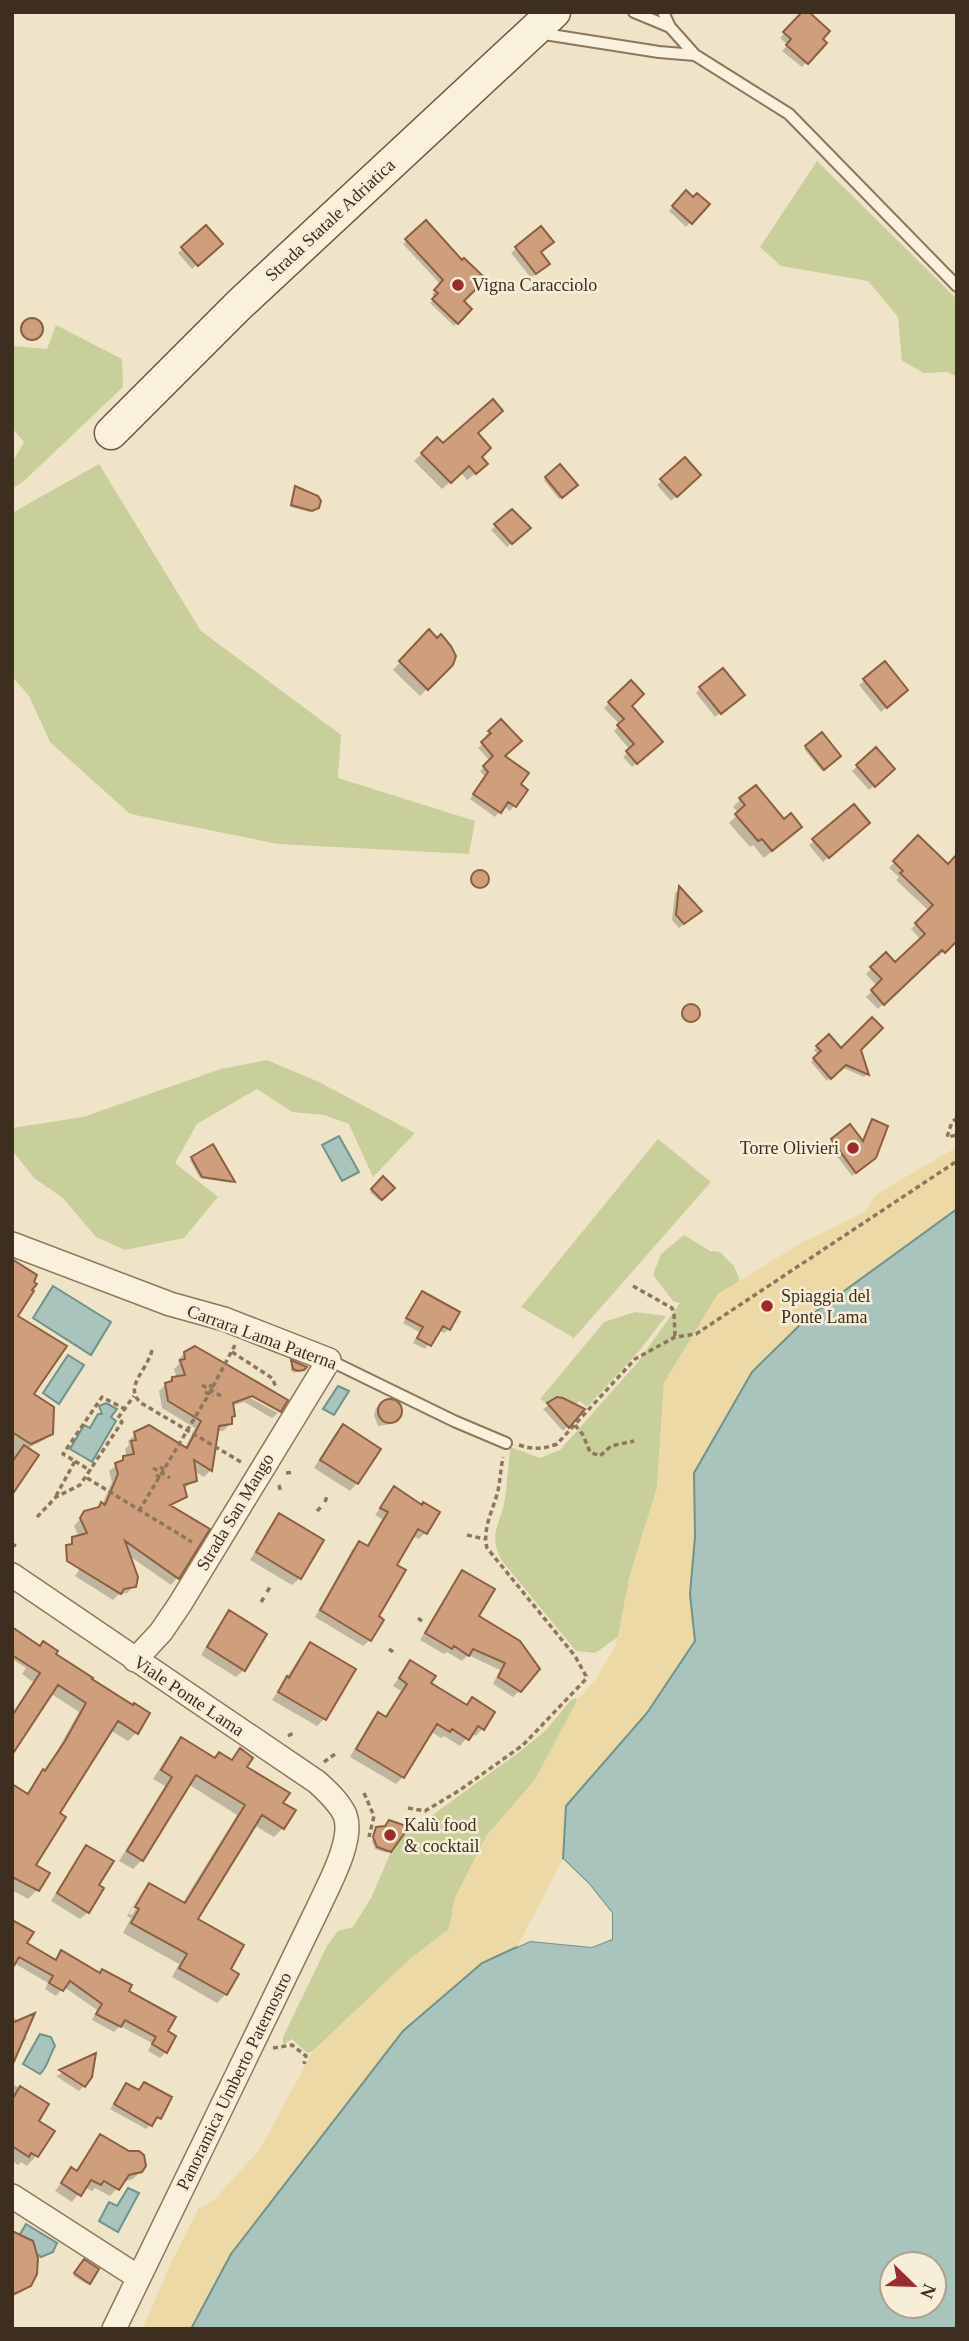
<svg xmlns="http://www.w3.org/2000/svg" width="969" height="2341" font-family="Georgia,serif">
<rect width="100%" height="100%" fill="#f0e4c8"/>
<path fill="#c9cf9b" d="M817,161L957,299V377L947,372L924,373L902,361L898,317L868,281L781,266L760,247Z
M56,325L122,359L123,387L24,481L12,489V463L24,442L12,428V346L47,349Z
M99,464L201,631L341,735L338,778L475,821L469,854L278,844L130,814L50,742L29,696L12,676V513Z
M267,1060L319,1082L415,1133L373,1177L349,1124L324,1115L292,1112L257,1089L197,1124L175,1163L218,1197L184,1238L125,1250L96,1237L63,1198L34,1178L12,1150V1128L83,1117L221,1069Z
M658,1139L711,1182L574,1338L521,1307Z
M684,1235L710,1251L720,1252L734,1266L740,1281L718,1294L664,1383L657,1488L630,1575L618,1637L595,1653L576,1651L502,1561C487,1533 501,1525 505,1498C507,1481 509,1464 510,1447L540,1458L560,1450L637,1363L680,1303L673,1301L653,1275L661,1254Z
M635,1312L666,1316L640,1350L587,1407L580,1401L570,1408C566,1401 567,1398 557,1397L548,1404L540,1399L604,1322Z
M576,1698L577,1701L535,1780L487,1835L455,1898L449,1929L410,1959L313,2051L307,2053L292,2039L283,2045V2037L327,1946L338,1931L353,1927L371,1898L391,1852L402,1837L522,1750L546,1730L571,1700Z"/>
<path fill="#ecd9a5" d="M957,1147V1209L695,1537L690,1594L695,1641L647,1713L566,1806L563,1859L517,1947L482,1963L403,2031L231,2254L191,2329H143L169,2267L199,2208L214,2200L260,2149L313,2051L410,1959L449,1929L455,1898L487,1835L535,1780L577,1701L598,1676L616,1645L630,1575L657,1488L664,1383L718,1294L803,1242L865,1212L875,1195Z"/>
<path fill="#a9c4bc" stroke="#6f938a" stroke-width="2" fill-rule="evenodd" d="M339,1136L359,1172L342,1181L322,1145Z
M957,1209V2329H191L231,2254L403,2031L482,1963L530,1941L592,1947L612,1939V1913L589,1884L563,1859L566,1806L647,1713L695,1641L690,1594L695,1537L694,1473L752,1372L807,1318ZM892,2264H934V2306H892Z
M53,1286L111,1322L91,1355L33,1318Z
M68,1355L84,1365L59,1404L43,1393Z
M338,1386L349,1391L334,1415L323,1409Z
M106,1403L117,1409L111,1417L116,1421L92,1462L70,1449L84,1425L90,1428L98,1414H102L99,1406Z
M40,2034L51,2037L55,2046C49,2056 48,2067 40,2074L23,2064Z
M128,2188L139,2193L118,2232L99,2221L109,2202L117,2206Z
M26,2224L57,2243L53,2252L41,2257L36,2253L33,2241L19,2236Z"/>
<path fill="#f0e4c8" d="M563,1859L589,1884L612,1913V1939L592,1947L530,1941L517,1947L519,1942L530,1937L592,1944L609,1937V1914L586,1886L561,1862Z"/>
<path fill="#0003" fill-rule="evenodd" d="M804,12L824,43L802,67L782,51L788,45L780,38Z
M686,193L693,199L707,204L686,227L669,211Z
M426,223L462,301L470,309L454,326L430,303L436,298L432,294L441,285L403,244Z
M206,228L220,244L192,269L178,253Z
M541,228L539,253L543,268L531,278L511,253Z
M21 330a10 10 0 1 1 20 0a10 10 0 1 1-20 0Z
M476,433L480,457L479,471L467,480L461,473L442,489L414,461L437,439L442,445Z
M685,459L699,475L671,501L657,485Z
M560,467L576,485L559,499L544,480Z
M295,488L317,506L309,512L290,507Z
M512,511L524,532L507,547L491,530Z
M429,631L451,664L420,696L393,670Z
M884,664L901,694L881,712L859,685Z
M631,683L629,706L656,746L632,767L623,757L630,750L614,731L620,725L604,708Z
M700,688L738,699L715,717L696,693Z
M501,721L503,756L519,785L526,790L510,811L504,806L495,817L470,799L485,777L480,771L490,761L478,748L488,739L485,736Z
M822,735L839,756L822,771L804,749Z
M876,750L893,769L869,790L852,771Z
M741,799L793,834L764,858L753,845L750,847L729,823L739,813L733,807Z
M863,827L823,862L809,845L814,841Z
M918,838L957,938L938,957L935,954L878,1009L866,997L877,986L866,974L886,954L895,964L921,940L911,929L929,911L896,880L899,877L889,868Z
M470 880a8 8 0 1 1 16 0a8 8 0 1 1-16 0Z
M679,889L695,916L679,928L672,920L675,893Z
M682 1015a8 8 0 1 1 16 0a8 8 0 1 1-16 0Z
M829,1037L841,1050L859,1049L867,1074L864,1077L841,1067L827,1081L811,1062L818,1055L814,1050Z
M872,1121L869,1162L852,1176L828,1144L850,1126L862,1142L868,1126Z
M212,1146L232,1182L231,1183L200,1178L190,1160Z
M383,1179L392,1188L380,1201L370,1192Z
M12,1262L16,1317L31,1394L51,1433L44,1440L26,1449L12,1491Z
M422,1293L449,1329L444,1333L438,1330L425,1349L413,1343L419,1332L403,1323Z
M185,1353L245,1391L243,1394L278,1413L272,1418L244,1402L231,1406L230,1424L223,1431H217L210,1471L204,1477L194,1471L195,1480L183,1489L185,1496L170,1507L207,1529L177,1578L171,1585L128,1555L134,1586L127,1593L118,1595L113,1600L75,1576L91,1551L83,1545L74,1526L85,1513L96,1510L102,1505L112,1482L109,1471L127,1457L125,1449L129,1445L128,1441L135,1434L185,1448L195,1428L162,1408L159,1391L172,1378H177L174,1369L179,1364L178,1360Z
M291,1362L304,1367L295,1373L291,1371Z
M558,1399L583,1410L563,1431L543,1409Z
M388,1400L400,1405L401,1413L391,1424L378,1426L374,1415L376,1408Z
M343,1427L357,1483L350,1491L314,1468L335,1434Z
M394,1489L425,1533L419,1539L412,1536L395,1565L370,1640L363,1646L315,1617L352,1550L359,1543L366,1547L382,1519L375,1515Z
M280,1515L300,1578L292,1585L250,1560L272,1523Z
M462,1572L476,1616L519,1642L520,1690L513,1697L493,1684L500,1670L468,1655L462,1661L447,1652L444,1654L420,1640L456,1579Z
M230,1612L244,1670L236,1677L201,1655L222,1620Z
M12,1630L54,1655L136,1733L128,1741L110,1730L54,1821L26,1795L57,1751L79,1712L50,1693L12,1752V1714L33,1682L22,1674L26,1668L12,1659Z
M311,1644L325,1718L317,1726L272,1700L303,1652Z
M410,1662L429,1684L465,1706L472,1699L483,1728L476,1736L471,1733L460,1746L444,1736L441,1738L430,1731L403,1777L396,1784L350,1757L371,1721L378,1714L385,1718L401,1691L393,1686Z
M182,1739L215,1759L230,1761L241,1751L245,1767L281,1803L283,1828L274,1837L254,1825L196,1920L228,1970L226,1994L217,2003L172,1977L179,1964L123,1933L131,1918L127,1916L140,1894L149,1885L182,1904L237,1815L188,1784L142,1860L133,1869L119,1861L165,1786L153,1779L173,1748ZM141,1893H145L132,1915L129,1914Z
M377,1829L390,1851L387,1853L375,1849L372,1841Z
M87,1848L96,1886L88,1912L80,1919L51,1901L79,1855Z
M12,1875L37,1890L28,1899L12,1890Z
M25,1944L54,1961L61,1952L126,1992L166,2032V2052L160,2058L148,2051L152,2043L120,2026L114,2032L92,2020L97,2010L64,1987L56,1996L45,1989L48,1983L14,1963Z
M12,2017L20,2021L24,2035L27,2038L12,2054Z
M94,2056L84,2086L79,2091L56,2076Z
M12,2084L20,2088L36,2122L52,2131L36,2156L27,2166L21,2162L18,2165L12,2161Z
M144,2084L159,2118L146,2129L110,2109L126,2085L138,2092Z
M100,2136L141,2171L133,2179L123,2182L110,2196L95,2188L92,2191L84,2187L72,2202L55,2191L71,2170L75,2172Z
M12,2233L30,2285L22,2292L12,2297Z
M82,2263L89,2283L87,2284L73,2276Z"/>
<path fill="#cf9f7d" stroke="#8d5f41" stroke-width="2" d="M802,12H809L830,31L823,39L827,43L808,64L786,45L791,39L783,32Z
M686,190L693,197L697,193L710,204L692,224L672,206Z
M426,220L462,260L464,258L486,279L464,301L472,309L458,324L432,299L438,293L434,290L443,280L405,239Z
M206,225L223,244L198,266L181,247Z
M541,226L554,242L541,252L550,264L536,274L515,247Z
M21 329a11 11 0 1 1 22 0a11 11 0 1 1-22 0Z
M493,399L503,411L478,433L491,448L482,457L488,464L476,474L469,466L451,483L421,453L437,437L443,443Z
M685,457L701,475L677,497L660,479Z
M560,464L578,485L562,498L545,477Z
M295,486L318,496L321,501L319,508L312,511L291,505Z
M512,509L531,528L512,544L494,524Z
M429,629L437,638L441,634L451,646L456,656L453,665L428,690L399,661Z
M885,661L908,690L887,708L863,679Z
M723,668L745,695L721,714L699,687Z
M631,680L644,694L632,706L663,742L637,764L626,751L634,744L617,725L624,719L608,702Z
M501,719L522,741L505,756L529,773L521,784L528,790L516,807L508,802L501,813L473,794L488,772L483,766L493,756L481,742L491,733L488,731Z
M822,732L841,756L824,770L805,746Z
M876,747L895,769L875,787L856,765Z
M756,785L784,819L791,813L802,827L772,851L762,839L758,841L735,814L745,805L739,798Z
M854,804L870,823L829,858L812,839Z
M918,835L948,864L957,854V941L945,953L942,950L884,1005L871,990L882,979L870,967L886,952L895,962L925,934L915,923L933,905L900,873L903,871L893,861Z
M471 879a9 9 0 1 1 18 0a9 9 0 1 1-18 0Z
M679,886L702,911L684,924L676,915Z
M682 1013a9 9 0 1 1 18 0a9 9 0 1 1-18 0Z
M872,1017L883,1028L861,1050L869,1075L846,1065L831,1079L813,1058L821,1051L816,1046L829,1034L841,1048Z
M872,1119L888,1126L876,1158L856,1173L831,1139L850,1124L863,1141Z
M213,1144L235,1182L202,1177L191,1157Z
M383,1176L395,1188L382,1200L371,1189Z
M12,1259L37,1275L34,1282L37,1284L32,1290L34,1291L18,1316L67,1346L34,1394L54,1407L53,1434L31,1444L12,1432Z
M422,1291L460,1312L450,1330L443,1326L431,1346L417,1338L423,1327L406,1318Z
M195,1346L288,1400L281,1412L252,1396L233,1403L235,1416L232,1417V1424L219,1426L212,1471L194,1460L197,1481L184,1485L187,1497L170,1505L210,1529L179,1579L125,1541L138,1577L136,1587L124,1589L121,1594L67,1561L66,1545L72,1544V1537L87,1533L80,1518L84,1511L99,1507L101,1502L105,1505L118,1474L115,1463L123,1460V1456L134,1454L131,1441L136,1440L134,1432L149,1425L187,1448L201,1421L168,1401L165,1383L172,1381V1377L185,1375L180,1360L185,1359L184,1352Z
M291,1360L307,1367L304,1370L298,1371L293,1369Z
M557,1397L563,1398L585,1409L569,1428L547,1403Z
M378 1411a12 12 0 1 1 24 0a12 12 0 1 1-24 0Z
M343,1424L381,1449L358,1484L320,1460Z
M24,1445L39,1455L12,1495V1462Z
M394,1486L422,1505L423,1502L440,1512L427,1534L418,1529L397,1565L406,1570L379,1616L384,1620L371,1641L320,1610L359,1541L368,1546L388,1512L380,1508Z
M279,1513L324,1540L301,1579L256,1552Z
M462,1570L495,1589L479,1616L520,1641L540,1669L521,1692L498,1677L505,1663L473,1649L469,1656L454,1646L452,1649L425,1633Z
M229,1610L267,1634L245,1671L207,1647Z
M12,1627L40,1646L43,1641L58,1651L56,1654L93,1678L92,1679L133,1705L134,1703L150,1713L138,1734L118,1721L60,1813L66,1817L36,1865L50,1873L39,1891L12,1877V1784L28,1794L43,1769L45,1771L65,1741L86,1703L58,1685L12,1755V1716L40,1673L12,1655Z
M310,1642L356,1669L326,1720L278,1692L287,1676L289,1678Z
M410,1660L436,1676L431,1683L467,1705L472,1697L495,1712L484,1730L478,1726L469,1740L452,1729L450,1732L437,1724L404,1778L356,1749L378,1712L386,1717L407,1684L399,1678Z
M181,1737L215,1758L219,1752L232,1760L240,1748L253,1758L247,1767L290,1793L283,1803L296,1810L284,1829L262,1815L198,1919L244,1945L231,1969L239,1974L227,1995L179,1968L187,1954L131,1923L139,1909L135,1907L149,1883L185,1903L245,1805L196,1775L143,1861L127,1851L172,1777L161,1770Z
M389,1820L409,1827L391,1852L377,1847L373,1837L376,1827L385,1826Z
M86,1845L114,1861L99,1885L104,1888L89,1913L57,1893Z
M12,1920L34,1932L27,1943L56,1960L61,1950L100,1973L102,1969L132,1985L129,1991L176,2017L168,2031L176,2036L167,2053L152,2044L156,2037L125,2020L121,2027L96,2014L102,2004L70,1981L63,1991L49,1983L53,1976L19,1957L12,1969Z
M35,2013L12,2066V2023Z
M96,2053L92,2077L85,2087L59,2070Z
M144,2082L172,2097L161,2119L157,2117L152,2126L114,2104L126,2083L139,2090Z
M20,2086L49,2104L39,2121L55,2131L38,2157L31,2153L29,2157L12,2146V2100Z
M100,2134L129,2151H139L144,2155L146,2166L142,2172L129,2175L119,2190L104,2181L101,2185L91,2180L81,2196L61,2183L71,2167L77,2171Z
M12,2231L33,2241L38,2258L37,2274L31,2286L12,2295Z
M84,2259L99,2269L90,2284L74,2273Z"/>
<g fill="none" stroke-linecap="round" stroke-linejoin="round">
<g stroke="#8d765c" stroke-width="14">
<path id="service" d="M634,12L670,27
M663,12L670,27L695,55L789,114L957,286
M538,33L659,52L695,55
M329,1360L454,1421L506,1443"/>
</g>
<g stroke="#8d765c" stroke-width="26">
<path id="minor" d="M12,1244L170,1304L224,1319L329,1360L180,1604L161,1632L135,1660
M12,1575L317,1782C327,1791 339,1802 345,1815C354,1839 330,1882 320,1904L114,2329
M12,2196L138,2277"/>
</g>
<g stroke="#6f573f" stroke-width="35">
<path id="secondary" d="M111,433L239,305L554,12"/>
</g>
<path stroke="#8d765c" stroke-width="3.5" stroke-dasharray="5 3.5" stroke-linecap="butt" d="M957,1118L952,1122L947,1137L957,1135
M633,1286L672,1308L674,1313L675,1337
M152,1350C147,1371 123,1387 141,1403L241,1462
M232,1352L272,1378L276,1387
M202,1385L221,1396
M209,1385L217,1389
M205,1392L213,1396
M575,1425L583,1435L590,1452L600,1456L611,1446L634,1441
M519,1445C533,1450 544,1449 557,1444L635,1359L675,1337L696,1334L957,1161
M75,1461L91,1471
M160,1467L167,1472
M153,1468L170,1478
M286,1473L294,1472
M156,1475L164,1479
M87,1478L192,1542
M279,1485L281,1493
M56,1496L75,1461L63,1454L102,1397L125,1409
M325,1502L327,1496
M139,1511L209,1394L235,1345
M317,1511L322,1506
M37,1517L56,1497L80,1485L122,1422L118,1418L134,1396
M467,1535L485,1539
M12,1544L16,1546
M267,1592L270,1587
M261,1602L265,1596
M418,1618L423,1622
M389,1649L396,1654
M288,1736L295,1732
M324,1762L335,1754
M364,1793L374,1816L369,1837
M408,1808L425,1811L460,1790L523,1745L586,1679V1676L575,1656L487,1548C482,1529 493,1510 498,1491C500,1480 501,1468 503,1457
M273,2048L292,2045L306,2056L304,2064"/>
<use href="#service" stroke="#faf1dc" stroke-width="10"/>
<use href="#minor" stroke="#faf1dc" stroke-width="23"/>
<use href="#secondary" stroke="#faf1dc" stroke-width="32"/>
</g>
<g fill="#9e2a2b" stroke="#f7eed8" stroke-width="2.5">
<circle cx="458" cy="285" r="7"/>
<circle cx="853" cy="1148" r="7"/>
<circle cx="767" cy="1306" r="7"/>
<circle cx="390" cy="1835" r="7"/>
</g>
<g text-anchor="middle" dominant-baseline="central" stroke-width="5" stroke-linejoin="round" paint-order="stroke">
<g font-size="18" fill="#3d2e20" stroke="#f7eed8">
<text transform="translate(330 220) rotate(-43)">Strada Statale Adriatica</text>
<text transform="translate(262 1337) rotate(20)">Carrara Lama Paterna</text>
<text transform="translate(235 1512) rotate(-59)">Strada San Mango</text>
<text transform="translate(189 1696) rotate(34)">Viale Ponte Lama</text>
<text transform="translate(234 2081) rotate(-64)">Panoramica Umberto Paternostro</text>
</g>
<g font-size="18" fill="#3d2e20" stroke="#f7eed8" text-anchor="start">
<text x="472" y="285">Vigna Caracciolo</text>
<text x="839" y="1148" text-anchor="end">Torre Olivieri</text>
<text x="781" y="1296">Spiaggia del<tspan x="781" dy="21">Ponte Lama</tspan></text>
<text x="404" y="1825">Kalù food<tspan x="404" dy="21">&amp; cocktail</tspan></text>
</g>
</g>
<rect width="969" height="2341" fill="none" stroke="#3d2e20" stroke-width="28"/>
<g transform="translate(913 2285) rotate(113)"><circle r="33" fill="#f7eed8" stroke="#ada18e" stroke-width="2"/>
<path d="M0-5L12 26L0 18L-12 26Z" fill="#9e2a2b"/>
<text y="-10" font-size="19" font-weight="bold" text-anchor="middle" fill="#3d2e20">N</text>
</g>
</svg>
